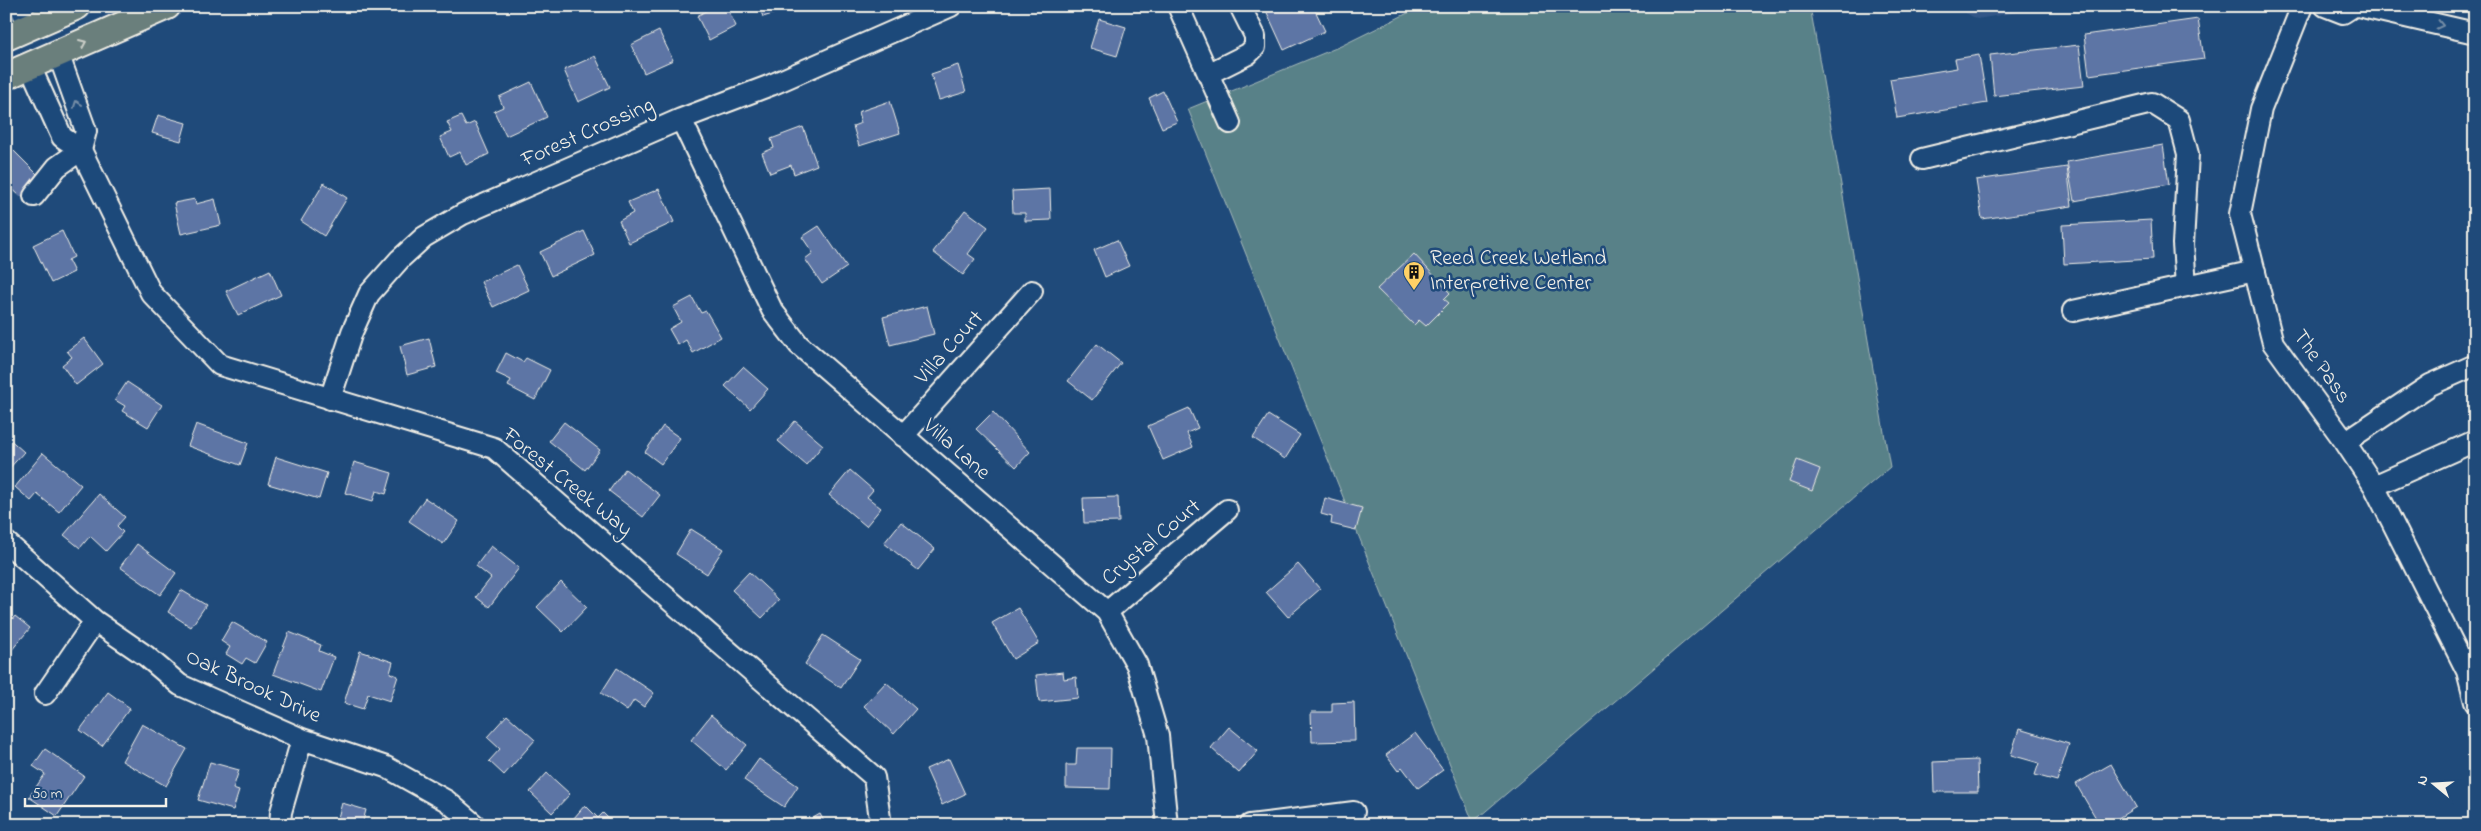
<svg xmlns="http://www.w3.org/2000/svg" width="2481" height="831" font-family="'Indie Flower',sans-serif">
<rect width="100%" height="100%" fill="#1f4a7a"/>
<filter id="ink" filterUnits="userSpaceOnUse"><feTurbulence type="fractalNoise" baseFrequency=".02" numOctaves="2"/><feDisplacementMap in="SourceGraphic" scale="10" xChannelSelector="R" yChannelSelector="G"/><feConvolveMatrix kernelMatrix="1 2 1 2 8 2 1 2 1" color-interpolation-filters="sRGB"/></filter>
<g filter="url(#ink)">
<path fill="#325787" d="M1953,6H2053L1977,19Z"/>
<path fill="#598188" stroke="#a6b9b8" d="M1422,6H1810L1890,467L1473,822L1188,109L1341,46Z"/>
<path fill="#5d74a5" stroke="#f4f1e8" d="M714,6H726L736,26L709,40L697,16Z
M759,6H798L763,17Z
M1264,6H1313L1325,31L1284,50Z
M1099,19L1126,27L1117,56L1090,48Z
M2198,19L2204,59L2089,75L2084,35Z
M659,31L673,60L644,73L631,45Z
M2079,45L2084,86L1994,96L1990,55Z
M1979,55L1987,103L1897,118L1890,79L1957,68L1955,59Z
M595,56L610,87L578,102L564,70Z
M958,65L966,92L939,100L931,74Z
M531,82L547,117L506,136L494,111L503,107L499,97Z
M1163,91L1177,122L1162,128L1149,98Z
M890,101L900,133L859,146L853,126L861,123L858,112Z
M158,115L186,123L181,141L152,133Z
M461,116L466,126L475,122L489,154L466,165L460,152L449,157L440,137L452,132L447,122Z
M803,127L817,165L794,174L791,165L770,173L762,153L774,148L771,139Z
M8,145L40,177L21,197L6,183Z
M2163,145L2169,184L2074,201L2067,162Z
M2067,167L2072,206L1982,219L1976,180Z
M324,183L347,198L324,236L301,221Z
M659,189L674,222L629,243L619,221L633,213L628,202Z
M1050,189L1051,220L1025,221V213H1013L1012,191Z
M195,199L196,204L215,199L221,225L181,234L174,203Z
M965,210L988,227L968,254L975,259L963,275L933,252Z
M2151,220L2153,259L2064,264L2062,225Z
M819,226L847,267L822,284L805,259L813,253L802,237Z
M62,231L74,257L68,260L74,272L51,283L33,245Z
M584,231L595,255L551,276L540,252Z
M1117,240L1129,266L1105,277L1094,250Z
M1414,254L1450,293L1444,299L1449,303L1426,326L1419,320L1414,325L1377,289Z
M517,265L529,290L493,307L481,282Z
M270,270L281,295L238,315L226,291Z
M692,297L701,313L706,311L721,337L693,353L686,340L678,345L669,329L681,322L673,307Z
M927,306L934,334L890,345L883,317Z
M84,338L103,364L76,385L62,365L72,357L67,351Z
M429,338L436,367L407,375L400,346Z
M1097,344L1121,363L1092,400L1068,381Z
M506,353L523,362L526,358L550,370L535,400L508,386L511,380L496,373Z
M743,367L768,389L750,409L725,386Z
M127,382L162,405L148,427L122,411L125,406L115,400Z
M1189,408L1198,428L1187,433L1193,447L1163,460L1148,426Z
M993,412L1030,452L1016,467L976,429Z
M1268,415L1300,435L1285,459L1253,438Z
M795,421L823,445L806,465L778,441Z
M564,422L600,450L585,470L549,441Z
M196,424L248,443L240,465L188,446Z
M663,426L680,438L661,464L645,452Z
M6,436L24,452L7,471L6,470Z
M43,453L81,485L59,512L37,494L31,501L15,487Z
M276,457L327,473L319,499L268,484Z
M1797,460L1820,469L1812,491L1789,482Z
M354,462L392,473L386,494L376,491L373,501L345,493Z
M625,469L660,495L643,517L609,491Z
M850,470L873,490L867,497L881,508L866,526L829,495Z
M99,494L125,517L117,526L123,532L106,551L90,536L80,548L64,535Z
M1118,497L1119,522L1084,523L1083,498Z
M425,498L459,521L443,544L409,521Z
M1325,498L1362,508L1356,530L1331,524L1332,517L1321,514Z
M901,522L935,549L918,570L884,543Z
M691,529L723,549L707,574L676,554Z
M137,544L176,573L160,595L120,567Z
M491,546L519,568L489,607L476,597L491,578L476,566Z
M1298,564L1320,589L1288,617L1266,592Z
M749,572L779,600L762,618L732,590Z
M561,582L587,607L563,632L537,607Z
M181,590L206,605L191,627L168,612Z
M1018,608L1039,643L1013,659L992,623Z
M15,616L30,628L6,657V617L11,621Z
M232,622L267,642L255,663L246,658L242,664L226,654L230,647L221,641Z
M289,632L321,645L319,651L334,657L321,692L273,674Z
M823,635L860,659L841,688L805,664Z
M360,651L393,662L390,673L398,676L390,701L368,694L363,709L344,703Z
M617,668L654,693L644,707L634,700L627,711L601,693Z
M1063,672L1064,679L1076,677L1078,698L1039,702L1036,675Z
M886,682L916,709L894,734L864,706Z
M108,692L130,708L102,746L80,730Z
M1354,702L1355,741L1312,742L1311,712H1332V703Z
M507,715L535,740L504,775L489,761L500,749L487,737Z
M711,715L747,745L726,770L691,740Z
M142,724L187,749L166,786L122,761Z
M1229,727L1258,751L1239,773L1211,748Z
M2019,729L2069,744L2057,781L2035,775L2039,763L2011,755Z
M1415,733L1443,770L1418,788L1402,767L1398,771L1386,755Z
M1077,748H1111L1110,789L1066,788V765H1076Z
M45,749L84,776L57,816L29,797L45,774L33,766Z
M759,759L798,786L784,807L744,780Z
M949,759L965,794L942,805L926,769Z
M1977,760L1978,792H1934L1933,762Z
M210,762L239,770L233,789L239,791L233,810L198,800Z
M2111,764L2136,807L2107,825H2100L2076,784Z
M547,773L570,794L552,813L530,792Z
M342,803L366,810L362,825H336Z
M585,805L598,818L603,813L614,824L568,825Z
M820,814L826,825H801Z"/>
<g fill="none" stroke-linecap="round" stroke-linejoin="round">
<g stroke="#f4f1e8" stroke-width="24">
<path id="minor" d="M20,6L29,27
M1178,6L1230,123
M2302,6L2261,109L2240,214L2273,343L2345,442L2374,486L2467,671L2475,702
M2325,6L2343,13L2354,6
M2358,6L2475,33
M58,53L86,131L81,150
M30,66L62,137L81,150L151,293L220,365L494,448L874,777L881,825
M1208,74L1248,54L1255,47V36L1240,6
M681,119L772,310L799,345L1107,612L1137,665L1158,736L1167,825
M1922,159L2152,103L2179,120L2188,154L2183,244L2186,286
M34,196L57,167L81,150
M2073,311L2255,271
M330,399L352,332L369,294L400,259L424,237L463,214L681,119L771,85L951,6
M903,436L1032,291
M2345,442L2430,385L2475,365
M2374,486L2475,441
M6,542L95,621L146,656L180,685L302,739L386,767L447,801L475,825
M1107,612L1227,510
M45,694L95,621
M280,825L281,812L302,739
M1250,825L1354,812"/>
</g>
<g stroke="#f4f1e8" stroke-width="30">
<path id="major" d="M6,37L77,6
M6,76L167,6"/>
</g>
<use href="#minor" stroke="#1f4a7a" stroke-width="20"/>
<use href="#major" stroke="#6b7f7c" stroke-width="26"/>
</g>
<defs><path id="oneway-chevron" d="M-2-3.5L2.5 0L-2 3.5" fill="none" stroke-width="1.6" stroke-linecap="round" stroke-linejoin="round" transform="scale(1.25)"/></defs>
<g stroke="#748da6">
<use href="#oneway-chevron" transform="translate(2440 25) rotate(13)"/>
<use href="#oneway-chevron" transform="translate(77 104) rotate(-110)"/>
</g>
<use stroke="#cbcfc8" href="#oneway-chevron" transform="translate(83 43) rotate(-23)"/>
</g>
<defs>
<g id="building-pin" transform="scale(1.125)"><path d="M0 17L-7.5 6A9.5 9.5 0 1 1 7.5 6Z" fill="#ffd166" stroke="#1f4a7a"/><path d="M-4-6H4V6H1V3H-1V6H-4ZM-2.5-4.3h1.7v1.8h-1.7ZM.8-4.3h1.7v1.8H.8ZM-2.5-1h1.7V.8h-1.7ZM.8-1h1.7V.8H.8Z" fill="#111"/></g>
</defs>
<g fill-rule="evenodd">
<use href="#building-pin" x="1414" y="272"/>
</g>
<g text-anchor="middle" dominant-baseline="central" stroke-width="5" stroke-linejoin="round" paint-order="stroke">
<g font-size="22" fill="#f4f1e8" stroke="#1f4a7a">
<text transform="translate(588 133) rotate(-24)">Forest Crossing</text>
<text transform="translate(950 348) rotate(-48)">Villa Court</text>
<text transform="translate(2321 367) rotate(55)">The Pass</text>
<text transform="translate(956 450) rotate(41)">Villa Lane</text>
<text transform="translate(567 483) rotate(39)">Forest Creek Way</text>
<text transform="translate(1152 543) rotate(-40)">Crystal Court</text>
<text transform="translate(253 687) rotate(25)">Oak Brook Drive</text>
</g>
<g font-size="22" fill="#f4f1e8" stroke="#1f4a7a" text-anchor="start">
<text x="1430" y="259">Reed Creek Wetland<tspan x="1430" dy="25">Interpretive Center</tspan></text>
</g>
</g>
<rect width="2481" height="831" fill="none" stroke="#1f4a7a" stroke-width="25"/>
<rect x="12" y="12" width="2456" height="806" fill="none" stroke="#f4f1e8" stroke-width="2" filter="url(#ink)"/>
<g transform="translate(2434 784) rotate(288)" stroke="#1f4a7a" stroke-width="4" paint-order="stroke">
<path d="M0-4L9 19L0 12L-9 19Z" fill="#f4f1e8"/>
<text y="-8" font-size="14" font-weight="bold" text-anchor="middle" fill="#f4f1e8">N</text>
</g>
<path d="M25 798v8h141v-8" fill="none" stroke="#f4f1e8" stroke-width="2.5"/>
<text x="32" y="798" font-size="15" fill="#f4f1e8" stroke="#1f4a7a" stroke-width="4" paint-order="stroke">50 m</text>
</svg>
